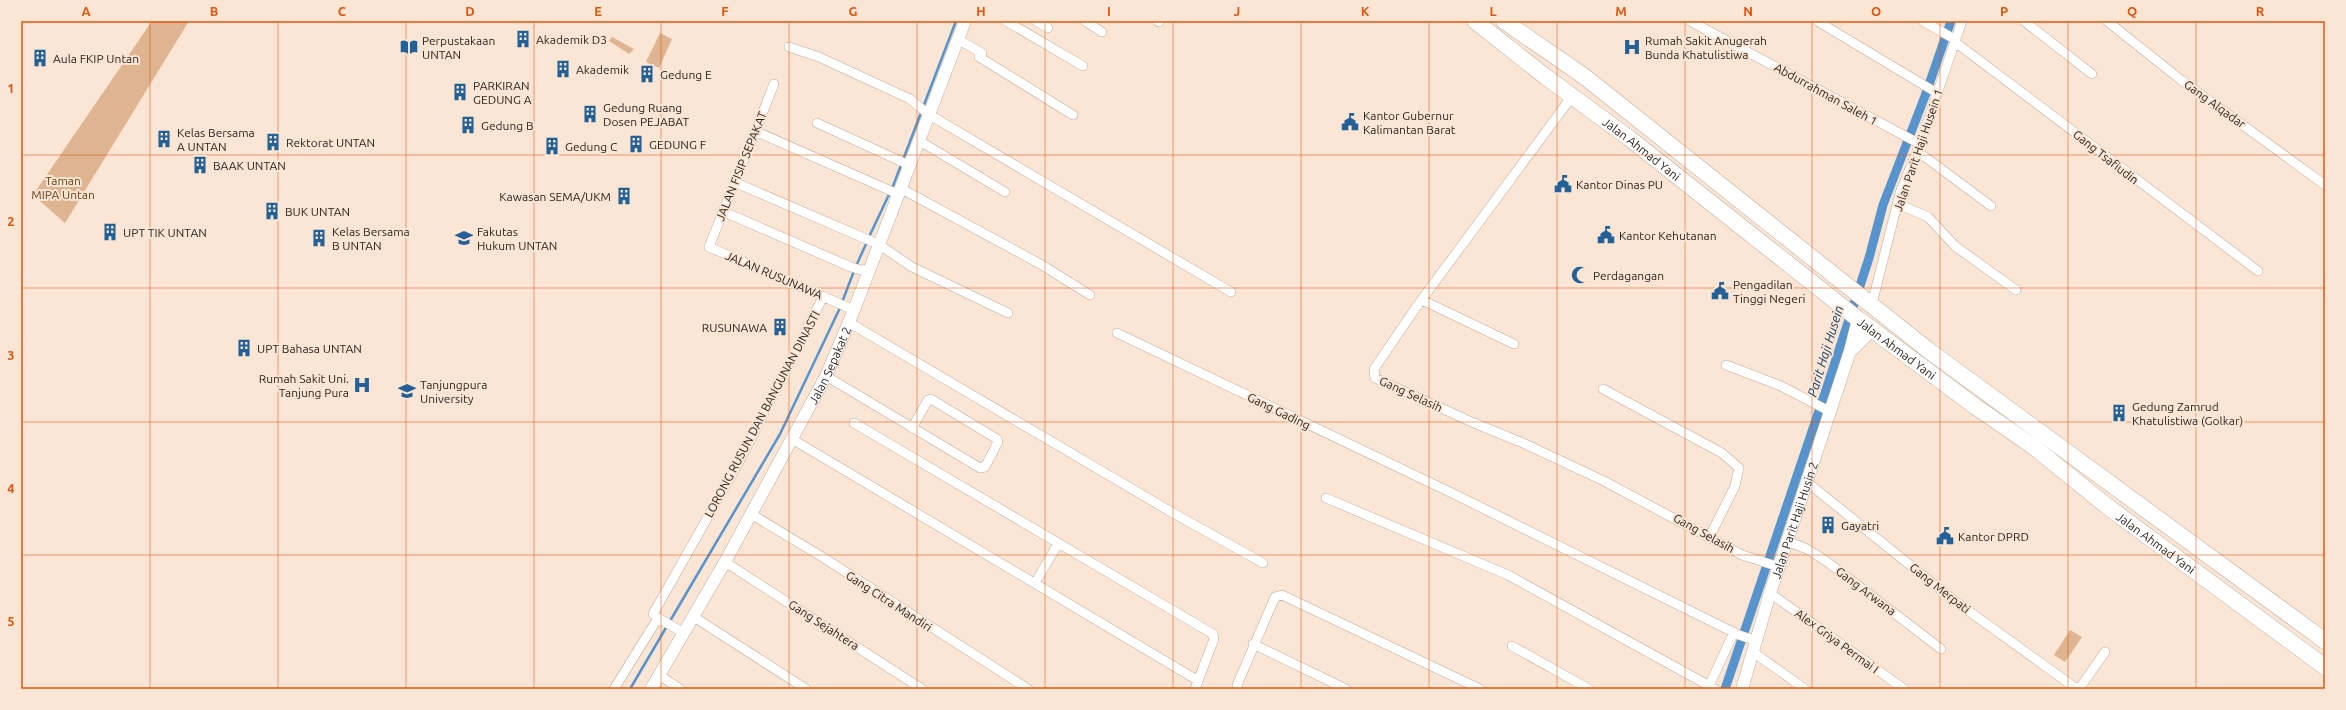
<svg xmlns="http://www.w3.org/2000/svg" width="2346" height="710" font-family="Ubuntu,sans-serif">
<rect width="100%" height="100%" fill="#fbe6d5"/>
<path fill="#deb491" d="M152,21H189L65,223L33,195Z
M660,33L672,39L659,68L646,62Z
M612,37L634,49L629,54L609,41Z
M2070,630L2082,637L2065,662L2054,655Z"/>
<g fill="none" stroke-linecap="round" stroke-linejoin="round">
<path stroke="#5793cc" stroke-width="2.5" d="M869,237L893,186L956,21
M856,266L867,242
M670,621L780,434L839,310L854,271
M630,689L667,626"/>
<path stroke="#5793cc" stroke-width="9" d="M1725,689L1826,390L1869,258L1883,205L1925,96L1951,21"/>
<g stroke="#bdaa9a" stroke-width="10">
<path id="street" d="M1006,21L1083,66
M1036,21L1048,28
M1085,21L1102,32
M1157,21L1159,22
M1690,21L1920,144
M1817,21L1937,93
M1923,21L1956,40
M2024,21L2092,74
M2107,21L2181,80L2325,185
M957,39L982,53L979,57L1073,115
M1955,42L2258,271
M789,47L819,57L910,99L928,114L1231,292
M774,84L709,247L854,310
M1573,95L1417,306L1374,369L1375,378L1474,423L1523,443L1604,481L1742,555L1779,567
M817,123L909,165
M755,131L898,194
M918,140L1005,192
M1917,151L1991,206
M734,182L878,244L912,267L1008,313
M900,188L1042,265L1090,295
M1898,204L1928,217L1955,246L2016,290
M722,211L851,267L861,270L869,269
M1422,300L1514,344
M1872,304L1900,193L1920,144L1962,21
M848,322L1173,513L1263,563
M1117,333L1454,494L1739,635L1757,641
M1726,365L1781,386L1831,412
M826,376L980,468L985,467L998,442L997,439L931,399L928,400L912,428
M1603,389L1722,453L1739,468L1735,486L1710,536
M854,423L1213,634L1214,639L1195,689
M792,439L1197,680
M1807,482L1952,599L2077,689
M1326,498L1508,575L1715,689
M751,514L824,558L1028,689
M1787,541L1807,549L1826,561L1941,649
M725,562L922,689
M1035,583L1058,544
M1770,593L1904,689
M653,614L739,462L823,297
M694,617L806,689
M1253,644L1346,689
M1512,646L1589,689
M1753,652L1805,689
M659,675L680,689
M1709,686L1734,632
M614,689L658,618L684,633
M1238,689L1237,685L1275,597L1282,595L1480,689
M2079,689L2105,652"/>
</g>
<g stroke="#bdaa9a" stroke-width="13">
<g id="secondary">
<path d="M1851,351L1873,329"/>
<path id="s1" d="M651,689L725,562L826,376L854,310L965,21"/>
<path id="s2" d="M1742,689L1770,593L1850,351L1858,319"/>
</g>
</g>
<g stroke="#bdaa9a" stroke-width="17">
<g id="highway">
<path id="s3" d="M1475,21L1546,77L1629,138L1858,319L1976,407L2034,447L2108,507L2325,667"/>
<path d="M1504,21L1585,77L1928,350L2325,641"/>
</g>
</g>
<use href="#street" stroke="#fff" stroke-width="9"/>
<use href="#secondary" stroke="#fff" stroke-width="12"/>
<use href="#highway" stroke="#fff" stroke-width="16"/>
</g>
<path fill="none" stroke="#de560d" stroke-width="1" stroke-opacity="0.55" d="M150,21V689M278,21V689M406,21V689M534,21V689M661,21V689M789,21V689M917,21V689M1045,21V689M1173,21V689M1301,21V689M1429,21V689M1557,21V689M1685,21V689M1812,21V689M1940,21V689M2068,21V689M2196,21V689M21,155H2325M21,288H2325M21,422H2325M21,555H2325"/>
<defs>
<g id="building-bare" transform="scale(1.38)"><path d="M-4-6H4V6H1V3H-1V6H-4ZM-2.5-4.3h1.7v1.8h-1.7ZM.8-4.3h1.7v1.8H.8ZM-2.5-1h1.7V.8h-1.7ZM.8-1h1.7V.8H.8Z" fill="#226096" stroke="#fbe6d5" stroke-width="2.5" paint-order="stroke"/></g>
<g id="library-bare" transform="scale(1.38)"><path d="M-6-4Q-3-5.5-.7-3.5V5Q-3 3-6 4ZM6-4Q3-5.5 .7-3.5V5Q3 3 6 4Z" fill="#226096" stroke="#fbe6d5" stroke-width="2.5" paint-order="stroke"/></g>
<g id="hospital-bare" transform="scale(1.38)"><path d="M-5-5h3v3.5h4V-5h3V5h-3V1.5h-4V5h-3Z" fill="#226096" stroke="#fbe6d5" stroke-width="2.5" paint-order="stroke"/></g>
<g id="civic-bare" transform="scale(1.38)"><path d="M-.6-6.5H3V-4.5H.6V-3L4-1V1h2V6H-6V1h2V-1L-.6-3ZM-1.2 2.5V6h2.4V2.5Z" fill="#226096" stroke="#fbe6d5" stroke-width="2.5" paint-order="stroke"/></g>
<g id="university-bare" transform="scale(1.38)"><path d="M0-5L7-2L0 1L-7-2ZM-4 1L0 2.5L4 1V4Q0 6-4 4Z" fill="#226096" stroke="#fbe6d5" stroke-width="2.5" paint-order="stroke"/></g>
<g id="mosque-bare" transform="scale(1.38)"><path d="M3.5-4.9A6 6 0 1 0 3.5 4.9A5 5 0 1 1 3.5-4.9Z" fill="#226096" stroke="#fbe6d5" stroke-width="2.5" paint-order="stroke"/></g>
</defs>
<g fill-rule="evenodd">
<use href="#building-bare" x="523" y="39"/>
<use href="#library-bare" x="409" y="47"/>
<use href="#hospital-bare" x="1632" y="47"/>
<use href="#building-bare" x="40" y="58"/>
<use href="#building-bare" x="563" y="69"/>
<use href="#building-bare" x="647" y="74"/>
<use href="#building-bare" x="460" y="92"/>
<use href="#building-bare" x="590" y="114"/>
<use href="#civic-bare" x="1350" y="122"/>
<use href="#building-bare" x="468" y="125"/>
<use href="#building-bare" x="164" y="139"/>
<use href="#building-bare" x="273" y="142"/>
<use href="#building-bare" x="636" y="144"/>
<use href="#building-bare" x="552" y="146"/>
<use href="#building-bare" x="200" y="165"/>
<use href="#civic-bare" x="1563" y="184"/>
<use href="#building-bare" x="624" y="196"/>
<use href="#building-bare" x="272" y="211"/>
<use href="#building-bare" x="110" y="232"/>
<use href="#civic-bare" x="1606" y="235"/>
<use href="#building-bare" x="319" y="238"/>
<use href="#university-bare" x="464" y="238"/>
<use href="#mosque-bare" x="1580" y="275"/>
<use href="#civic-bare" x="1720" y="291"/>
<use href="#building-bare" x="780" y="327"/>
<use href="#building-bare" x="244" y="348"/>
<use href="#hospital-bare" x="362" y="385"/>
<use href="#university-bare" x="407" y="391"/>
<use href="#building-bare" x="2119" y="413"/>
<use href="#building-bare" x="1828" y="525"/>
<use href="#civic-bare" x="1945" y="536"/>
</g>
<g text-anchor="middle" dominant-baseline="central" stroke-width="4" stroke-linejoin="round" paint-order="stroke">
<g font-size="12" fill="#261f19" stroke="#fbe6d5" text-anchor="start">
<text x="536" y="39">Akademik D3</text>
<text x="422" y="40">Perpustakaan<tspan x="422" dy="14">UNTAN</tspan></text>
<text x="1645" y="40">Rumah Sakit Anugerah<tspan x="1645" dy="14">Bunda Khatulistiwa</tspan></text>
<text x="53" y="58">Aula FKIP Untan</text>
<text x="576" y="69">Akademik</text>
<text x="660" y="74">Gedung E</text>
<text x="473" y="85">PARKIRAN<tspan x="473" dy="14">GEDUNG A</tspan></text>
<text x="603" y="107">Gedung Ruang<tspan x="603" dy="14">Dosen PEJABAT</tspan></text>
<text x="1363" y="115">Kantor Gubernur<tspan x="1363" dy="14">Kalimantan Barat</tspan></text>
<text x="481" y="125">Gedung B</text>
<text x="177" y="132">Kelas Bersama<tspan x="177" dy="14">A UNTAN</tspan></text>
<text x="286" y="142">Rektorat UNTAN</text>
<text x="649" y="144">GEDUNG F</text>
<text x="565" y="146">Gedung C</text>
<text x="213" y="165">BAAK UNTAN</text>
<text x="1576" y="184">Kantor Dinas PU</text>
<text x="611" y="196" text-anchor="end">Kawasan SEMA/UKM</text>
<text x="285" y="211">BUK UNTAN</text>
<text x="332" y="231">Kelas Bersama<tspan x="332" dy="14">B UNTAN</tspan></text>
<text x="477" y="231">Fakutas<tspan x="477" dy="14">Hukum UNTAN</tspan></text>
<text x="123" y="232">UPT TIK UNTAN</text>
<text x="1619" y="235">Kantor Kehutanan</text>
<text x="1593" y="275">Perdagangan</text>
<text x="1733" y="284">Pengadilan<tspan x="1733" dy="14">Tinggi Negeri</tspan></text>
<text x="767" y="327" text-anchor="end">RUSUNAWA</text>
<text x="257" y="348">UPT Bahasa UNTAN</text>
<text x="349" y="378" text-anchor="end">Rumah Sakit Uni.<tspan x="349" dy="14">Tanjung Pura</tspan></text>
<text x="420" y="384">Tanjungpura<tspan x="420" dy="14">University</tspan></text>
<text x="2132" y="406">Gedung Zamrud<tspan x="2132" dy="14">Khatulistiwa (Golkar)</tspan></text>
<text x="1841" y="525">Gayatri</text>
<text x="1958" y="536">Kantor DPRD</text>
</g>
<g font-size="12" fill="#261f19" stroke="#fbe6d5">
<text transform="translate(1826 94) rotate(29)">Abdurrahman Saleh 1</text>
<text transform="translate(2215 104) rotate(36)">Gang Alqadar</text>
<text stroke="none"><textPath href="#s3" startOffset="210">Jalan Ahmad Yani</textPath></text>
<text transform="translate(1918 150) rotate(-71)">Jalan Parit Haji Husein 1</text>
<text transform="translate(2106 157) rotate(38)">Gang Tsafiudin</text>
<text transform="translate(741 166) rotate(-68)">JALAN FISIP SEPAKAT</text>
<text transform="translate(774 275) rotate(23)">JALAN RUSUNAWA</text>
<text stroke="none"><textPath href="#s3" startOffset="534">Jalan Ahmad Yani</textPath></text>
<text stroke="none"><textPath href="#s1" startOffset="370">Jalan Sepakat 2</textPath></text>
<text transform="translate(1411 394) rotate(25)">Gang Selasih</text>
<text transform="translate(1279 411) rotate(26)">Gang Gading</text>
<text transform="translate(762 414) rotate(-62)">LORONG RUSUN DAN BANGUNAN DINASTI</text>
<text stroke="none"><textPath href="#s2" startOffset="177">Jalan Parit Haji Husin 2</textPath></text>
<text transform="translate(1704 533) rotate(29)">Gang Selasih</text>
<text stroke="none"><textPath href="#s3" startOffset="858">Jalan Ahmad Yani</textPath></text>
<text transform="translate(1940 588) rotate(38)">Gang Merpati</text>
<text transform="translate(1866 591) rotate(37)">Gang Arwana</text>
<text transform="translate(889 601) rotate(33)">Gang Citra Mandiri</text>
<text transform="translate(824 625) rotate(33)">Gang Sejahtera</text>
<text transform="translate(1837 641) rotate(36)">Alex Griya Permai I</text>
</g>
<g font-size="12" fill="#693e13" stroke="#fbe6d5">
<text x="63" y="180">Taman<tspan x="63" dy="14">MIPA Untan</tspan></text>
</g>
<g font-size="13" font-style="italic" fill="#133f65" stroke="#fbe6d5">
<text transform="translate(1825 351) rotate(-73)">Parit Haji Husein</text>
</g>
</g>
<rect width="2346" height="710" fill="none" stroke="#fbe6d5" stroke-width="44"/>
<rect x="22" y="22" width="2302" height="666" fill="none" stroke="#de560d" stroke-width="1.5"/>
<g font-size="13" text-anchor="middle" font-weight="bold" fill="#de560d">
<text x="86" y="16">A</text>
<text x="214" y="16">B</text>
<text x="342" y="16">C</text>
<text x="470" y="16">D</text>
<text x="598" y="16">E</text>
<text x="725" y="16">F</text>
<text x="853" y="16">G</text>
<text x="981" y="16">H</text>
<text x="1109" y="16">I</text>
<text x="1237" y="16">J</text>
<text x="1365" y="16">K</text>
<text x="1493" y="16">L</text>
<text x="1621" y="16">M</text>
<text x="1748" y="16">N</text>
<text x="1876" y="16">O</text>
<text x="2004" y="16">P</text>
<text x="2132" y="16">Q</text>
<text x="2260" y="16">R</text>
<text x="11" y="93">1</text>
<text x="11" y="226">2</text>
<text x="11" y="360">3</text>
<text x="11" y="493">4</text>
<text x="11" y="626">5</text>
</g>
</svg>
